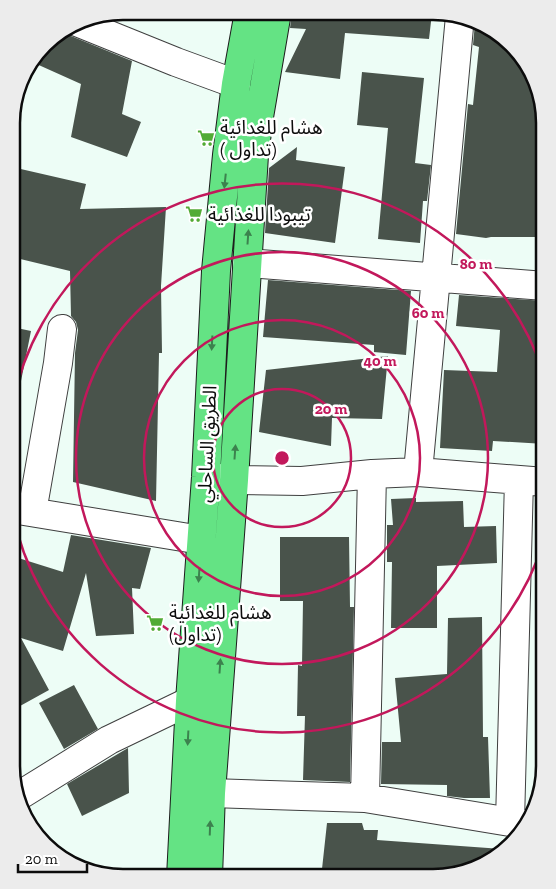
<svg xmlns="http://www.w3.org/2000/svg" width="556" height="889" font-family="'Zilla Slab','Noto Sans Arabic',serif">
<rect width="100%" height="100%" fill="#edfdf6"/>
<path fill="#49534b" d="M292,12L432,13L429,39L345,33L340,79L285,72L306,29L290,28Z
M475,23L501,35L536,81L545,123V190H543L537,237H491L486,238L456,234L468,104L473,105L479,47L473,45Z
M56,35L71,36L132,61L122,114L141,122L127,157L71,137L81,84L32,62L49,39Z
M362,72L424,78L415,163L431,165L427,201H423L420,243L378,239L388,128L357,125Z
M297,147L296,160L345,167L335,243L265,233L269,168Z
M12,167L86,184L80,209L166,207L161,286L162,353H159L156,501L73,482L75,353L78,330L76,322L71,316L70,271L12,257Z
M268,280L411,291L406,355L374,352V345L263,337Z
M459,295L545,301V444L493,441L492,451L440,448L444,370L497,372L500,330L456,326Z
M12,327L31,331L21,381H12Z
M388,356L382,419L332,418L331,446L259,432L266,370Z
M416,498V502L463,501L464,527L496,526L497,563L437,566V628H391L392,562H387V525H393L391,499Z
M71,535L151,548L140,589L132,588L134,634L96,636L86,573L63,651L21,638L49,690L11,711L12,556L63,572Z
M280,537H349L350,607H354L350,782L303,780L305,716H297L298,665L302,666L303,601H280Z
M482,617L483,737H488L490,798H464L447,796V785L381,784L382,742H401L395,678L447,674L448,618Z
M74,685L98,729L64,749L39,703Z
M128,748L129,793L82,816L67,784Z
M327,823H362L364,830H378L377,840L502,849L475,869L433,878H388V876L322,869Z"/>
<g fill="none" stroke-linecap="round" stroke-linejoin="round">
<g stroke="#3f3f3f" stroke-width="30">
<path id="minor" d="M77,22L176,62L236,84
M247,263L545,286
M418,472L460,16
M210,477L234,480L302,481L372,474L418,472L545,482
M12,509L201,540
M32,512L58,363L62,329
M211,793L365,798L510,822L526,824
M17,797L109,740L190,701
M365,798L372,474
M510,822L519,480"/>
</g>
<g stroke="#1d1d1d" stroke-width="30">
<path id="highway" d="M181,877L190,701L206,477L216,271L227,155L236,84L249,12
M208,877L211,793L234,480L254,155L259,117L277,12"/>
</g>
<use href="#minor" stroke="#fff" stroke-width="28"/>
<use href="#highway" stroke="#64e384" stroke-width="28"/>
</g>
<defs><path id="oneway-solid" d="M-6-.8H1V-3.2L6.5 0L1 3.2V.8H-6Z" transform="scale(1.25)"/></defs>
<g fill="#3c824e">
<use href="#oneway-solid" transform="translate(225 181) rotate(96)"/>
<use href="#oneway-solid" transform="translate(248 237) rotate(-86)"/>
<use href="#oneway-solid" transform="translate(212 343) rotate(93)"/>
<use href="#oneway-solid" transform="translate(235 452) rotate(-86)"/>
<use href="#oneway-solid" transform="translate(199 575) rotate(94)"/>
<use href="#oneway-solid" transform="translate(220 666) rotate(-86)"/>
<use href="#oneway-solid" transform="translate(188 738) rotate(93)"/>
<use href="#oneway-solid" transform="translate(210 828) rotate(-88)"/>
</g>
<g fill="none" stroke="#c2185b" stroke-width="2.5">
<circle cx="282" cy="458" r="69"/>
<circle cx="282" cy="458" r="138"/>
<circle cx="282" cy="458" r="206"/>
<path d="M544 541A275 275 0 0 1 12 510M12 406A275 275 0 0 1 544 375"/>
</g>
<defs>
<g id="supermarket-bare" transform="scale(1.35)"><path d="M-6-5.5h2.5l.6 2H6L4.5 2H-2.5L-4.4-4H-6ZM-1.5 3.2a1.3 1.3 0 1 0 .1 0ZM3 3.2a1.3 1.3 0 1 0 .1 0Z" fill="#52ab35" stroke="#fff" stroke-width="2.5" paint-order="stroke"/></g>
</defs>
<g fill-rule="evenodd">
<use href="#supermarket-bare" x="206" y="138"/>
<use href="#supermarket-bare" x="194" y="214"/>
<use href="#supermarket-bare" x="155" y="623"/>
</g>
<g text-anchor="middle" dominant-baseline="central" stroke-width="5" stroke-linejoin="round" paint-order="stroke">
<g font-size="19" fill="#0c0c0c" stroke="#fff" text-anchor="start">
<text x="220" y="127">هشام للغدائية<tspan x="220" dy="22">( تداول)</tspan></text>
<text x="208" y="214">تيبودا للغذائية</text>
<text x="169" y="612">هشام للغدائية<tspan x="169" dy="22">(تداول)</tspan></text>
</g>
<g font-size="19" fill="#0c0c0c" stroke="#fff">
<text transform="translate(207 444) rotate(-87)">الطريق الساحلي</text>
</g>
</g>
<path d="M0 0H556V889H0ZM123 20H433A103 103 0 0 1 536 123V766A103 103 0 0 1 433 869H123A103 103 0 0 1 20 766V123A103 103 0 0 1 123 20Z" fill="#ececec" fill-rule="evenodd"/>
<path fill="none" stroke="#0c0c0c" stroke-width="2.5" d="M123 20H433A103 103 0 0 1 536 123V766A103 103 0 0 1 433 869H123A103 103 0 0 1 20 766V123A103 103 0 0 1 123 20Z"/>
<circle cx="282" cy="458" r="8" fill="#c2185b" stroke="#fff" stroke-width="2.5"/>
<g font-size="15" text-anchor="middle" font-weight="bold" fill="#c2185b" stroke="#fff" stroke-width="5" stroke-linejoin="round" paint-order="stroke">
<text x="476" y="269">80 m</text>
<text x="428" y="318">60 m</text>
<text x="380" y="366">40 m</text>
<text x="331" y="414">20 m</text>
</g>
<path d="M18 864v8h69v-8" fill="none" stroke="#0c0c0c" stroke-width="2.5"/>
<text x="25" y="864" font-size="15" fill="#0c0c0c" stroke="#ffffff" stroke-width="4" paint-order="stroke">20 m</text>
</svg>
